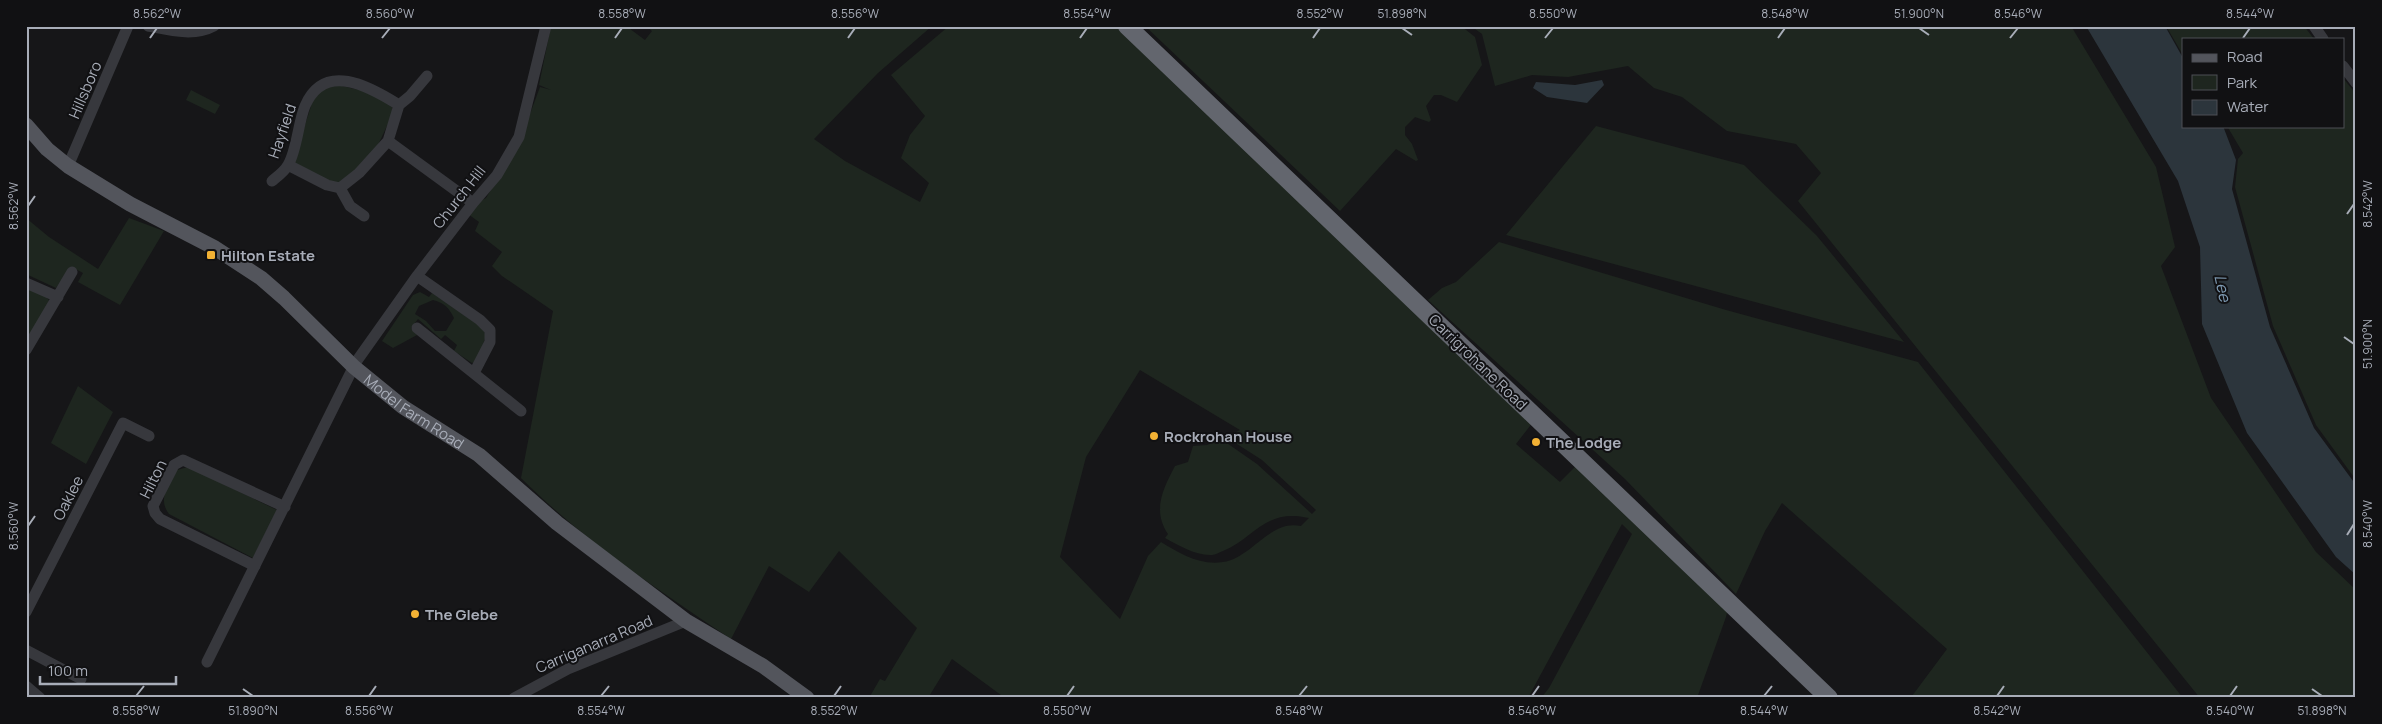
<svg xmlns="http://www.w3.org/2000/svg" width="2382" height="724" font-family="Manrope,sans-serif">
<rect width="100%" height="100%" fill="#161618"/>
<path fill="#1e261f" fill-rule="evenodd" d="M551,26H626L645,40L652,31L646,26H932L878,73L814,139L845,161L920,202L929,183L901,158L910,135L925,116L891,75L949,26H1118L1533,422L1516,444L1560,482L1576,466L1728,607L1726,617L1697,698H1541L1549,688L1632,534L1622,524L1528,698H1005L952,659L928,698H869L880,679L885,681L917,628L839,551L809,592L769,566L731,639C657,589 584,541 521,478L553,311L502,276L492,266L502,252L475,231L479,222L468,214L475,204L486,198L520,141L540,87L551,90L539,85ZM1140,370L1240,430L1226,437L1262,460L1316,510L1312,514L1257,464L1221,439L1207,445L1193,446L1188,462L1175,466C1163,489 1152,510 1168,534L1165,538C1178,545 1196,556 1212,555C1215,555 1220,552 1223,551C1256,537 1265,508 1309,518L1301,526C1270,519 1252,558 1223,562C1200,566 1179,553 1161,542L1148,556L1120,619L1060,557L1086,457Z
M1145,26H1461L1475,37L1482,65L1457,102L1441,95H1434L1426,106L1431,120L1429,122L1415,117L1405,127V135L1412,144L1418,160L1416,161L1396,149L1340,211Z
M1471,26H2071L2156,167L2175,247L2161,266L2211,398L2316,552L2356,590V698H2200L1798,201L1821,173L1796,144L1727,131L1682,97L1654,88L1628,66L1568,77L1532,75L1495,86L1482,34Z
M2166,26H2304L2314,39H2183V55Z
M2343,78L2356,94V480L2316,425L2273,326L2235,187L2238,159L2243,153L2227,126H2343Z
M333,84L373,93L392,107L393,113L371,160L342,183L323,180L296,166L294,159L313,100L319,92Z
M191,90L220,105L215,114L186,100Z
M1596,126L1744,165L1817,236L1904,342L1506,235Z
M26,218L49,237L98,269L129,218L164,231L120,305L78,282L83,273L72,267L56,288L26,274Z
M1499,242L1726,310L1918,362L2183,698H1914L1912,696L1947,649L1782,503L1765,531L1736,594L1625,479L1428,300L1442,288L1456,282Z
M26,287L43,294L49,300L48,306L26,344Z
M420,292L429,297L432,293L483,328L486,336L477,361L472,363L454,351L457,345L445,335L441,339L418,319L411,328L417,335L393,348L382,341L413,295ZM433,300C445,303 449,308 454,318L446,331H435L426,321L415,314L419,306Z
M78,386L113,412L86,464L51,443Z
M188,467L277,510L253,558L169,514C157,498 169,486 177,470Z"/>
<path fill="#2c353c" d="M2086,26H2165L2183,58V126H2223L2236,160L2232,189L2270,327L2314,428L2356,485V575L2336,557L2247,433L2202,324L2200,247L2178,181Z
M1602,80L1604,85L1587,103L1547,97L1533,88L1536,82L1575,85Z"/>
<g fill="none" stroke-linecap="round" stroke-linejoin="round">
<path stroke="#37383d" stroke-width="11" d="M148,26C169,30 194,37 214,26
M2314,26L2323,39
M2343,66L2356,83
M388,141L473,203
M288,165L327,185L340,188L359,173L388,141L399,105L410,96L427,76
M68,166L128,26
M272,181C277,177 285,171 288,165C297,150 298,123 305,106C324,61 369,86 399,105
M340,188L350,206L364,216
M417,276L480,320L490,330V342L474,373
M26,283L58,297
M417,328L521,411
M26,350L72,272
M255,566L160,519L155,513L153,506L174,465L183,460L285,507
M26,612L123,423L149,436
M26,650L81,679
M207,662L356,362L417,276L473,203L497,175L519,137L546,26
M26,686L40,698
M514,698L568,669L686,621"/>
<path stroke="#53555c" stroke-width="15" id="s1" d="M26,125L47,149L68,166L130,204L215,248L261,278L284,298L354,367L403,407L479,455L557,523L686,621L763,666L807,698"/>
<path stroke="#63666e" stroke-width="18" d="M1127,26L1829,698"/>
</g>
<path fill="none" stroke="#a8adb8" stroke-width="2" d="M1402,28L1412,35M1919,28L1929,35M150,38L157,28M382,38L390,28M615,38L622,28M848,38L855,28M1080,38L1087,28M1313,38L1320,28M1545,38L1553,28M1778,38L1785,28M2010,38L2018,28M2243,38L2250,28M28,206L35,196M2347,214L2354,204M2344,337L2354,344M28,526L35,516M2347,535L2354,524M243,689L253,696M2312,689L2322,696M136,696L144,686M369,696L376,686M601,696L609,686M834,696L841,686M1067,696L1074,686M1299,696L1307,686M1532,696L1539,686M1764,696L1772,686M1997,696L2004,686M2230,696L2237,686"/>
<g fill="#f2b134" stroke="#111113" stroke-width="2">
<rect x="206" y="250" width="10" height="10" rx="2.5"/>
<circle cx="1154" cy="436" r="5"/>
<circle cx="1536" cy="442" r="5"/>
<circle cx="415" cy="614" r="5"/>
</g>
<g text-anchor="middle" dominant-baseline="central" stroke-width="4" stroke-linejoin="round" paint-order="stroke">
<g font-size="15" fill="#a8adb8" stroke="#111113">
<text transform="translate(85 90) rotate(-67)">Hillsboro</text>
<text transform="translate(282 131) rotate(-71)">Hayfield</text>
<text transform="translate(459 197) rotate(-52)">Church Hill</text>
<text transform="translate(1478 362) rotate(44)">Carrigrohane Road</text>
<text stroke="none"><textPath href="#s1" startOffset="486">Model Farm Road</textPath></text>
<text transform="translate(153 479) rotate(-63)">Hilton</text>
<text transform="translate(68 498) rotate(-63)">Oaklee</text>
<text transform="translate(594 644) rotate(-23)">Carriganarra Road</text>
</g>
<g font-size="15" font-weight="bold" fill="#a8adb8" stroke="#111113" text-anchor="start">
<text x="221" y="255">Hilton Estate</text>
<text x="1164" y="436">Rockrohan House</text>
<text x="1546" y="442">The Lodge</text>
<text x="425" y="614">The Glebe</text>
</g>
<g font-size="16" font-style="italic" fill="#7f9bb3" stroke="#111113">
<text transform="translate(2223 288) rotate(78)">Lee</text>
</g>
</g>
<rect width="2382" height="724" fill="none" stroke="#111113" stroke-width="55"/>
<rect x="2182" y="38" width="162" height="90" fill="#111113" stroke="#4d4f55"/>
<rect x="2192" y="54" width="25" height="8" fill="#53555c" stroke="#4d4f55"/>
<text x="2227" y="62" font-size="15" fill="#a8adb8">Road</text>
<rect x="2192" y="75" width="25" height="15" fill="#1e261f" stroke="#4d4f55"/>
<text x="2227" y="88" font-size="15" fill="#a8adb8">Park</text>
<rect x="2192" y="100" width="25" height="15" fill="#2c353c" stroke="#4d4f55"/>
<text x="2227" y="112" font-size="15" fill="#a8adb8">Water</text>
<path d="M40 676v8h136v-8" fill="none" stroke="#a8adb8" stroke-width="2.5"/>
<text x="48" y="676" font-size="15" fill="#a8adb8" stroke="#111113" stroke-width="4" paint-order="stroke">100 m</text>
<rect x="28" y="28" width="2326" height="668" fill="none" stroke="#a8adb8" stroke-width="2"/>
<g font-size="12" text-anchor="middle" fill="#a8adb8">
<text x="157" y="18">8.562°W</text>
<text x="390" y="18">8.560°W</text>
<text x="622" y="18">8.558°W</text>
<text x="855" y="18">8.556°W</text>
<text x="1087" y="18">8.554°W</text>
<text x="1320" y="18">8.552°W</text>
<text x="1402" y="18">51.898°N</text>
<text x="1553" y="18">8.550°W</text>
<text x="1785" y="18">8.548°W</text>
<text x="1919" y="18">51.900°N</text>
<text x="2018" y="18">8.546°W</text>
<text x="2250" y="18">8.544°W</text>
<text transform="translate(2368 204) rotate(-90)" y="4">8.542°W</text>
<text transform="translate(14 206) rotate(-90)" y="4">8.562°W</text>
<text transform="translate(2368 344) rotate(-90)" y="4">51.900°N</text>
<text transform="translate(2368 524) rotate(-90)" y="4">8.540°W</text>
<text transform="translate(14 526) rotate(-90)" y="4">8.560°W</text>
<text x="136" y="715">8.558°W</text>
<text x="253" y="715">51.890°N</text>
<text x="369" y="715">8.556°W</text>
<text x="601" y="715">8.554°W</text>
<text x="834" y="715">8.552°W</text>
<text x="1067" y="715">8.550°W</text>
<text x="1299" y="715">8.548°W</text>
<text x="1532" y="715">8.546°W</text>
<text x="1764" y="715">8.544°W</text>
<text x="1997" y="715">8.542°W</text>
<text x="2230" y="715">8.540°W</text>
<text x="2322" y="715">51.898°N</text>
</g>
</svg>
